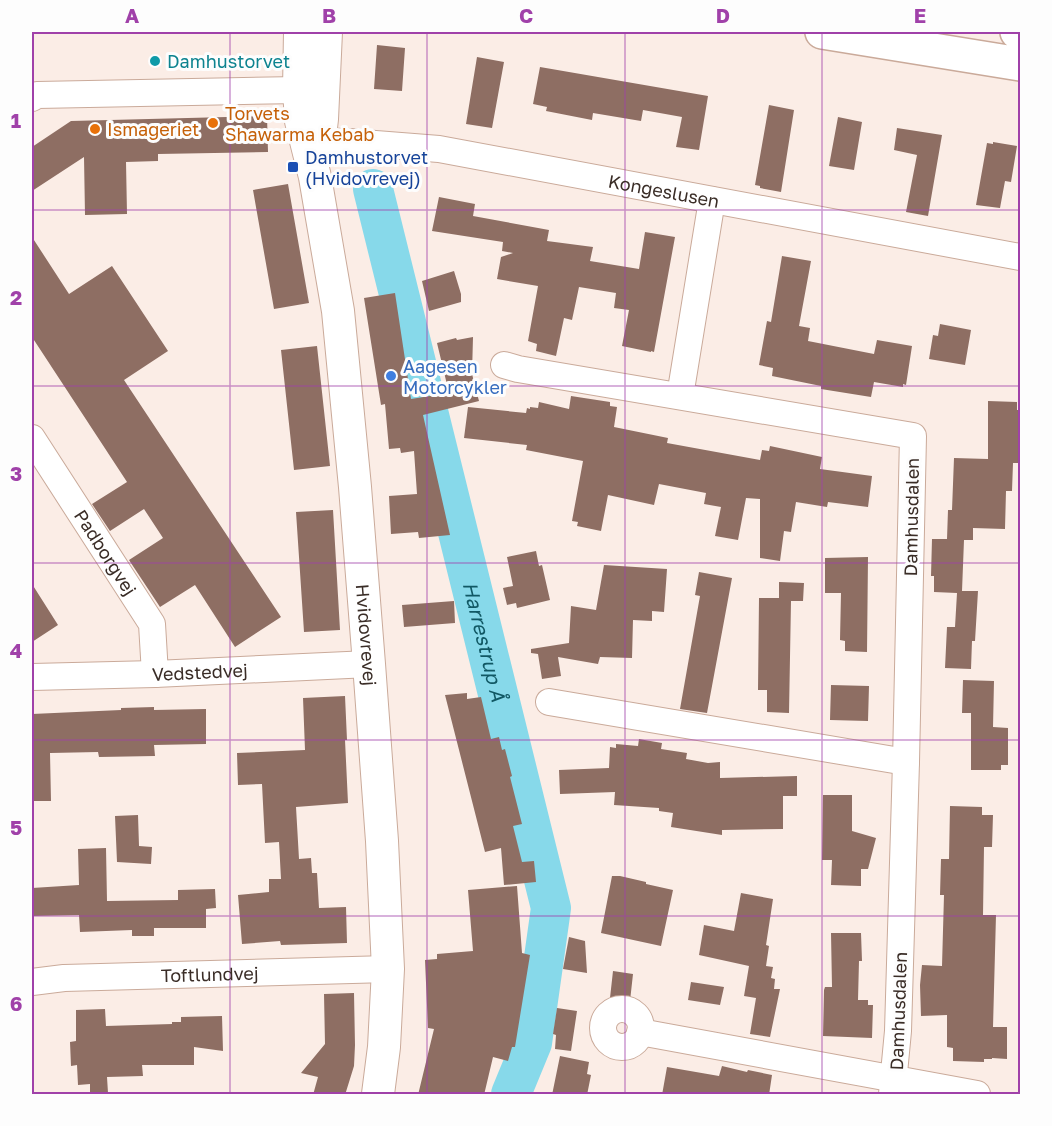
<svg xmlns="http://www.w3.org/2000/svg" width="1052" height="1126" font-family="'Golos Text',sans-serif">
<rect width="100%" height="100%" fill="#fbede6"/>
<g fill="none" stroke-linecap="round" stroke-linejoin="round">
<path stroke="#87d9ea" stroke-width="40" id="s1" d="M373,189L551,908L532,1043L511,1094"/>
</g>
<path fill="#8e6e63" d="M377,45L405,48L402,91L374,89Z
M477,57L504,62L492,128L466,124Z
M540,67L708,96L699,150L676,147L682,117L643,110L641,121L593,113L592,120L546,111L547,107L533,104Z
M769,105L794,110L781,192L760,188V186L755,185Z
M267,116L268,152L158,154V161L126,162L127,214L85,215L84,157L32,191V147L71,121Z
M838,117L862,122L854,170L829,166Z
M897,128L942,135L928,216L906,212L917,155L894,150Z
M993,142L1017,146L1011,182L1005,181L1000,208L976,205L987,143L993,144Z
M288,184L309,303L274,309L253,190Z
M439,197L475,204L473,216L549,230L547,241L593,247L590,261L639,269L645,232L675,237L654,352L651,351V352L622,346L629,310L614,308L616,293L579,287L572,320L564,318L556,356L536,351L537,344L528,341L538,286L497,279L501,257L513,253L502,251L503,242L432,231Z
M32,237L69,294L112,266L168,351L124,380L281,617L235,647L195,585L160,607L129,560L163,538L144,509L110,531L92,504L127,482L32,337Z
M782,256L811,261L799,326L810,328L808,341L874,354L877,340L912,346L906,385L903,384V387L874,382L871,397L821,389V386L772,376L773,368L759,365L767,321L771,322Z
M454,271L461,294V302L429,311L422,281Z
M395,293L411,399L449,393L437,343L456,338L457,340L473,337L472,374L479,401L423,415L450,535L419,538L418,532L391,534L389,496L417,494L414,451L401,453L400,448L389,449L385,404L381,405L364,298Z
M940,324L971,330L965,365L929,359L933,335L938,336Z
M317,346L330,466L294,470L281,350Z
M571,396L610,402V406L617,407L614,427L668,438L667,443L760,460L762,450L769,451L770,446L822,457L820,469L872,476L868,507L828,502L827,507L796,502L791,532L784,531L780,561L760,558V499L746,498L738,540L715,536L721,507L704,504L706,493L659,484L654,505L608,495L601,531L577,526L578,522L572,521L583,461L526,450L527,445L464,438L468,407L526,413L527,408L530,409V407L538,408L539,402L569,409Z
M988,401L1017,402V410H1020V463H1013L1012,491H1006L1005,529L973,528V540H964L962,591H978L975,641H972L971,669L945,668L947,627H955L957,593L934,592V576H931L932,539H947L948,510H952L954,458L988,459Z
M333,510L340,630L304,632L296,512Z
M536,551L539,566L542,565L550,600L517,608L516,603L507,605L503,588L513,586L507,557Z
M868,557L867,652L845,651V641L840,640L841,593H825V558Z
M604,565L667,569L664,612L652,611V621L633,620L632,658L600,657L598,664L558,657L561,676L542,679L538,654L531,653V649L569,643L571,606L596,610Z
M699,572L732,578L707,713L680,709L700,596L695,595Z
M779,582L804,583L803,601H791L789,713L767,712V690H758L759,598H779Z
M32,584L58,625L32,642Z
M454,601L455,623L404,627L402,605Z
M963,680L994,681L993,727L1008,728V765H1001V770H971V713H962Z
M831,685L869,686L868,721L830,720Z
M467,693V699L481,697L491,739L499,737L502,750L505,749L512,776L510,777L522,824L513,826L522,862L534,861L536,882L504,885L501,848L485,852L445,695Z
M345,696L347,740H345L348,803L296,807L299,859L311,858L312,873H317L319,908L346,907L347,943L281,945L280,941L242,944L238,895L269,892V879H281L279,842L265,843L262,784L238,785L237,753L305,750L303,698Z
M154,707V710L206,709V744L154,745L155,756L99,757L98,752L50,753L51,801H32V714L121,710V708Z
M639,739L662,743L661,749L687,753L686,759L708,763L720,762V778L797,776V796H783V829L722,830V835L671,827L673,813L659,811V808L614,805L615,792L560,794L559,770L609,768L610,747L616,748V744L638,746Z
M823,795H852V831L876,838L868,869H861V886L831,885L832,860H822Z
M950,806L982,807V815H993L992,847H984L983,915H996L993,1027H1007V1059L992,1058V1059H984V1062L953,1061V1048L947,1047V1015L921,1016L920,985L922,965L942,966L944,895H940L941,859H949Z
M138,815L139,846L152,847L151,864L117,862L115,816Z
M106,848L107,901L178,900V890L215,889L216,908L206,909V928H154V936H132V930L80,932L79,915L32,916V888L79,885L78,849Z
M612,876H620L646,882V884L673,890L661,946L601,933Z
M517,886L522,953L530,955L515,1047H512L508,1061L493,1057L484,1095H418L434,1029L428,1028L425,960L437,959V954L473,951L468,890Z
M741,893L773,899L766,945L769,946L766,966L773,967L771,978L775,979L774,989H780L770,1037L750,1034L756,998L744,996L749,966L699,955L704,925L734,931Z
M831,933H861L862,961H859L858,1000H868V1005H873L872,1038L823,1036L824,990L825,987H832Z
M569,937L585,941L587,973L563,969Z
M613,971L633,974L630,1001L610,998Z
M691,982L724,987L720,1005L688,1000Z
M354,993L355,1045L354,1066L345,1095H313L318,1077L301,1073L325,1044L324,994Z
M557,1008L577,1011L571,1051L555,1049L556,1035L553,1034Z
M105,1009L106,1026L172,1024V1022H181V1017L222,1016L223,1051L194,1047V1065H142L143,1076L107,1077L108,1093H90V1084L78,1085L77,1065L71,1066L70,1042L76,1041V1010Z
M560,1056L589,1062L587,1074L591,1075L587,1095H552Z
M722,1066L747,1072L748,1070L772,1075L769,1095H662L667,1067L719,1076Z"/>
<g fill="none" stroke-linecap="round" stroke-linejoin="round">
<g stroke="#caaa9a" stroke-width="28">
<g id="minor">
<path d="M32,98L37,95L299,90"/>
<path id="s2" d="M305,141L350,142L439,149L1020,257"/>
<path d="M504,365L518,369L913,436L906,762L898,1031L892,1094"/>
<path d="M680,396L712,200"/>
<path id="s3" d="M32,438L152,624L155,674"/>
<path id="s4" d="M32,677L155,674L369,664"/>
<path d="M549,702L906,762"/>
<path id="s5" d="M32,982L64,978L388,969"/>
<circle cx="622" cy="1028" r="19"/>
<path d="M640,1032L977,1094"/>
</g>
</g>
<g stroke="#caaa9a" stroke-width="34">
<g id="tertiary">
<path id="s6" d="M300,32L299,90L301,121L315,177L338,311L355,487L369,664L382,841L388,969L384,1047L378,1094"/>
<path d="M318,152L322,119L326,32"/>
</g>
</g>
<g stroke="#caaa9a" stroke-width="36">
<path id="secondary" d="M822,32L1020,64
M1017,32H1020"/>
</g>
<use href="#minor" stroke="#fff" stroke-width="26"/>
<use href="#tertiary" stroke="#fff" stroke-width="32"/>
<use href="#secondary" stroke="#fff" stroke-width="33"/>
</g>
<path fill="none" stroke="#a041a9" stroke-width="1.5" stroke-opacity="0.55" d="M230,32V1094M427,32V1094M625,32V1094M822,32V1094M32,210H1020M32,386H1020M32,563H1020M32,740H1020M32,916H1020"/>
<circle fill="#0f9aa8" stroke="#fdfdfd" stroke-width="2" cx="155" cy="61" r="6"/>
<g fill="#e8710a" stroke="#fdfdfd" stroke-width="2">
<circle cx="213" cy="123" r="6"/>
<circle cx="95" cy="129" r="6"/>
</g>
<rect fill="#1a4fb4" stroke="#fdfdfd" stroke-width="2" x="287" y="161" width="12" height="12" rx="3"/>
<circle fill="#3f7fe0" stroke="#fdfdfd" stroke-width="2" cx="391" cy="376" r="6"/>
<g text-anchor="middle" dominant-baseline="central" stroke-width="6" stroke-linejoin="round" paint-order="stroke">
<g font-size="18" fill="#0d838f" stroke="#fdfdfd" text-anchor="start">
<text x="167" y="61">Damhustorvet</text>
</g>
<g font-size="18" fill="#c56008" stroke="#fdfdfd" text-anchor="start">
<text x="225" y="113">Torvets<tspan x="225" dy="21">Shawarma Kebab</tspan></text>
<text x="107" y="129">Ismageriet</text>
</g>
<g font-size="18" fill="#164399" stroke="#fdfdfd" text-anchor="start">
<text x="305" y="157">Damhustorvet<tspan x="305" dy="21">(Hvidovrevej)</tspan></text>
</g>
<g font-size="18" fill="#3a2d27" stroke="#fdfdfd">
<text stroke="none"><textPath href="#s2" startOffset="363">Kongeslusen</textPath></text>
<text transform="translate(911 517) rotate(-89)">Damhusdalen</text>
<text stroke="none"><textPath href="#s3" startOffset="136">Padborgvej</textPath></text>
<text stroke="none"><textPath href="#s6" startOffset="608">Hvidovrevej</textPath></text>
<text stroke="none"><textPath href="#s4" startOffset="168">Vedstedvej</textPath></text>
<text stroke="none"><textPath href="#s5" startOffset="178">Toftlundvej</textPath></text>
<text transform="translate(898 1011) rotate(-88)">Damhusdalen</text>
</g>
<g font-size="18" fill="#366cbe" stroke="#fdfdfd" text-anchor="start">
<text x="403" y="366">Aagesen<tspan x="403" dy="21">Motorcykler</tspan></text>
</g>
<g font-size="20" font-style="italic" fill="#115864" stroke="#fdfdfd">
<text stroke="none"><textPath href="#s1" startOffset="466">Harrestrup Å</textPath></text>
</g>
</g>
<rect width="1052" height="1126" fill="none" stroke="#fdfdfd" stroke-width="66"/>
<rect x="33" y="33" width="986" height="1060" fill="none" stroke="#a041a9" stroke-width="2"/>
<g font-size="20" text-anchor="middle" font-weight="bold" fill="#a041a9">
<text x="132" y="23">A</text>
<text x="329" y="23">B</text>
<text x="526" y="23">C</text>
<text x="723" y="23">D</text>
<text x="920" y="23">E</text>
<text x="16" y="128">1</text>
<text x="16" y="305">2</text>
<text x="16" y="481">3</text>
<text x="16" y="658">4</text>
<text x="16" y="835">5</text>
<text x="16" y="1011">6</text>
</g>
</svg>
